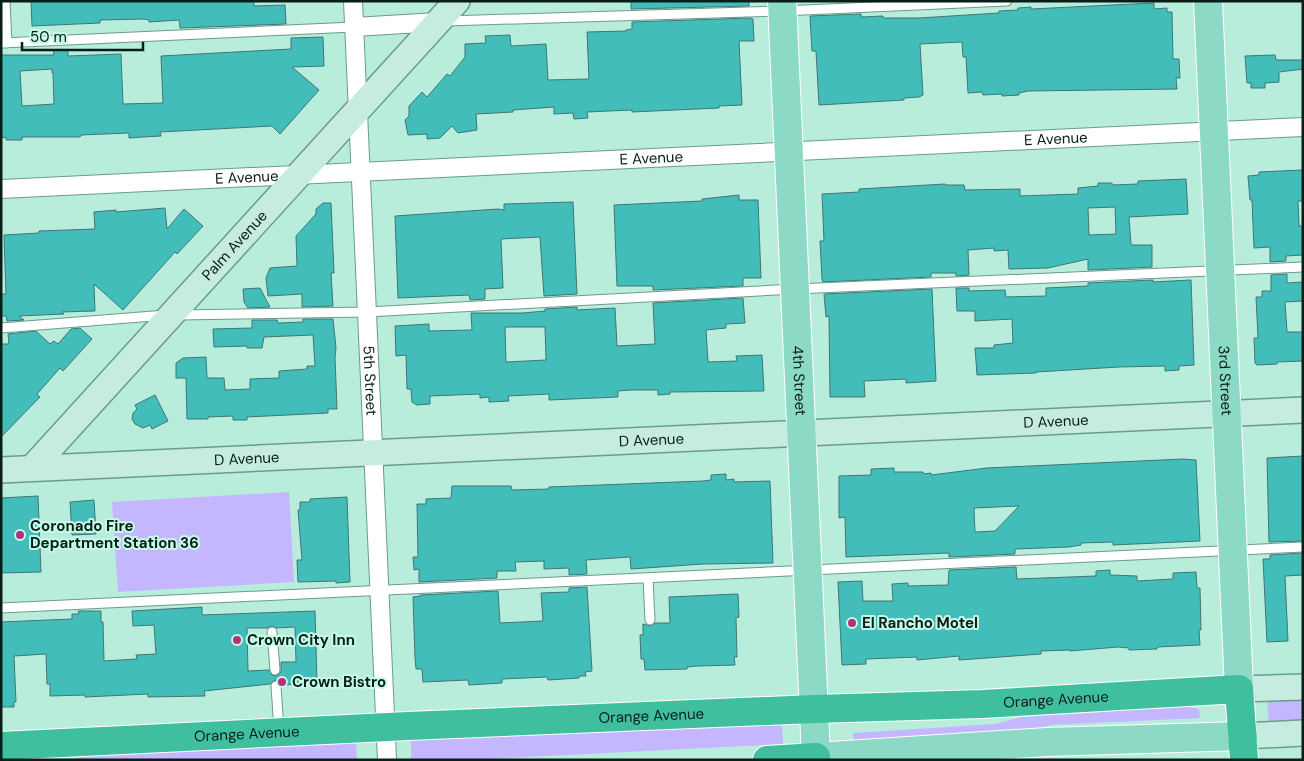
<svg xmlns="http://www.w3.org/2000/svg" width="1304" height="761" font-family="'DM Sans',sans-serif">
<rect width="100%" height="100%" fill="#b8eddb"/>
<path fill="#c4b7ff" d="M289,492L294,582L118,592L112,502Z
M1303,698V722L1269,724L1267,700Z
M1167,703L1199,709L1200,718L1051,725L1010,736L854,743L853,733L995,724L1022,717L1104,712L1119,710L1140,704Z
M782,723L783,744L468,760H411V738Z
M356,740L357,760H68L90,753Z"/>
<path fill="#42bdba" stroke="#3f7775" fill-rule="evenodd" d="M31,1H254V6L285,5L286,24L180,28L179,20L149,22V20L144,19L100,20V23L32,26Z
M631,1H749V6L631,9Z
M1154,3V9L1167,8V12H1172L1173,59H1179L1180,78H1176L1177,89L1028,91L1019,93V95L1002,96V94L983,95L982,92L968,93L966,57H963L962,42L920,44L923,95L919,97L904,98V100L819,105L816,51H812L810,16L861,14V17L883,16V18H919L999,13V11L1018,10V8L1031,7V9Z
M750,18L753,19L754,41H739L742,105L719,106V108L632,112V110L587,112L588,118L574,119L573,113L554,114V107L513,110V112L476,114L477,130L458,133L452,126L440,138L427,139V134L408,135L405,120L409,116V106L422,92L427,97L447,74L450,76L465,57V44L486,43L485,36L510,35L511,46L546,44L548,80L589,79L587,32L626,31V30L632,29V22Z
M323,37L324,66L292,67L319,90L280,134L272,126L160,132L161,136L143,137L129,138V133L81,135L80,137H22V140H6V137L1,138V55H54L53,50H68V56L121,54L123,104L163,103L161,56L291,49V38ZM52,69V73H53L54,104L22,106L20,71Z
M1275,55L1276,60H1303V69L1279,72V82L1265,83V88H1251V83H1247L1245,56Z
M1303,170V201H1298L1299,226H1303V255L1286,256V261L1270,262V247L1254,248L1252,200H1250L1248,176L1259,175V172Z
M1186,179L1188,214L1129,217L1131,245H1152V267L1088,270V259L1048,268L1009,269L1008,250L994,251V248L968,250L969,275L956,276V273H931V277L823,282L822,279L820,241H824L822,194L859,192V189L945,184V185H964L965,190L1020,189V196L1078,194V188L1098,186V183H1112V185L1138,184V181ZM1115,207L1116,234L1089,235L1088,208Z
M739,195V200H758L761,278H743V286L653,290V286H617L614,205L702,201V199Z
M573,202L577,294L544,296L540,237L501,239L503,288L485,289V299L470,300L469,295L398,298L395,216L498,209L504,210V204Z
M323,203H331L334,273H331L333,306L302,307V294L268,296L266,278L270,268L297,266L296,236L316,214V209Z
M165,208L167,229L184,209L203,226L177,254L175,252L123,310L94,284L95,311L62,312L64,314L19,316L24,320L7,321L6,316H1V294H6L4,235L39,233V231L95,229L94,212L116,210V212Z
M1287,274V283L1303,282V301L1285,302L1287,332H1303V361L1277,362V364L1257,365L1255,363L1254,338H1258L1256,297H1262V291H1271V275Z
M1153,280V282L1191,280L1194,365L1179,366V370L1165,371V366L1119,367L1036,372V373L977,375L975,348H994V345L1013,343L1012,319L975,321V311H957L956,288H969V291L1005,290L1006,297L1046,296V288L1088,286V283Z
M260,288L270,307L248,308L244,302L243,289Z
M932,289L936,381L906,383V379L864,381L865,397H830L829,316L826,317L824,294Z
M743,298L745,323L726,324V328L706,330L708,362L737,361L736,356L762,355L764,391L670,392V394L658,395V390H631L618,391V397L549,400V394L508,396L509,401L489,402V397L480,398V394L430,396V404L417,405L412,402L411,389H407L406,355L396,356L395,326L429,324V331L472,330L471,313H523L545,311V309L577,307V310L615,308L617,346L655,344L653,303ZM505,327H545L546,360L506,362Z
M303,319H333L336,348L335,357L337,409H328V413L247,417V420H233V416L208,417V419H187L186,378H176V363L183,358L206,357L207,378H224L225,390L250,389V379L279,378V371L307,369V366H315L313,335L264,337L262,348H247V346L214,347L213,329L252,328V320H277L278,323L303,322Z
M80,328L92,339L63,371L60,368L37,394L40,397L1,437V344H9L8,334L36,331L50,344L54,341L58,344L71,329Z
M155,395L168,421L152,429L150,425L143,428L135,424L132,419L133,413L137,409L135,405Z
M1303,456V541L1269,542L1267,458Z
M1183,459L1196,460L1200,541L1113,545V542L1081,543V545L1069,547L1015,549V554L949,557V553L846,557L845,517L839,518V476L871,475V469L894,468V472H923L924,474L931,473V475L987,468ZM1019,506L995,531L975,532L974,508Z
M726,474V480L734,479V482L770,481L773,563L703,564L631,569L630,557L586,560L587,574L569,575V568L544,569V561L515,562L516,571H497V578L419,582V569L414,570L413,557H418L417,504H426V499L451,498L452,486H511L512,490L549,489V487L703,481L711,480V475Z
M38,496L41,572L1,573V498Z
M347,497L350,582L336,583V581L298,582L297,560H302L298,510H300V502H310V499Z
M94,500L96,534L72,535L70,502Z
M1303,553V575L1285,576L1288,641L1267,642L1263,559H1270V555Z
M1016,567L1017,579L1096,576V571L1110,570V575L1137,576V581L1173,579V573L1196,572L1197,588H1200L1201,630H1199L1200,645L1157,647V649L1129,650V648L1118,647L1070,651V650L1041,651V654L959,660V656L917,660V657L866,659V664L842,665L838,582L862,581L863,601H893L892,584L908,583V586L948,585L949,570Z
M587,587L592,671L585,672L586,676H579V678L548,680L547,677L502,679V683L469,685L468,680L423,682L422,669H416L415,658L413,597L420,596V595L498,591L500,623L543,621L541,593L569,592V588Z
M738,594L739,617L736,618L737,657H734L735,665L698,666L687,667V669L645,670L644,659H641L640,635H643V624L650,626L655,623H670L669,597Z
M202,607V615L315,611L317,683L282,685L279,681L275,680L270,684L204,691L205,696L148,697V694L85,697V695L50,696V684H47L46,654L14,656L16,702H14V707H1V622L72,619V614H79L78,611H101V622H103L104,661L137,659L136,655L156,654L154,625L133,626L132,611ZM272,626L276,628L295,627L296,662H281V672L276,676L272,675L269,670L248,671L247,628H267Z"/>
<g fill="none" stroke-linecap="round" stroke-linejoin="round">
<g stroke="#6a9c8c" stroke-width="11">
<path id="lane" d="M5,1L7,43
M446,21L782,11L1007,1
M1,43L354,27
M179,315L367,312L795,289L1303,267
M1,328L166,315
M648,578L650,620
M1,608L1303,547
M272,632L275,670
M276,686L279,730"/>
</g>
<g stroke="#6a9c8c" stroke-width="20">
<g id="street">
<path id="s1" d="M353,1L387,760"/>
<path d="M354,27L438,22"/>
<path id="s2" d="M1,189L1303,127"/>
</g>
</g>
<g stroke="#6a9c8c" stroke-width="28">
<g id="secondary">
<path id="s3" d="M32,468L457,1"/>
<path id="s4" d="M1,470L1303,410"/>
<path d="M1239,689L1303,687"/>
<path d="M1243,736L1303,733"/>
</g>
</g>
<g stroke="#fff" stroke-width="30">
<g id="primary">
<path id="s5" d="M782,1L816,757L1047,742L1243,736"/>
<path id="s6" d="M1208,1L1239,689"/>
</g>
</g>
<g stroke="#fff" stroke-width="30">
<g id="highway">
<path id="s7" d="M1,746L408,726L814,709L982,704L1239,689L1244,760"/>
<path d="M767,760L816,757V760"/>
</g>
</g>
<use href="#lane" stroke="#fff" stroke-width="9"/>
<use href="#street" stroke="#fff" stroke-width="18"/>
<use href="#secondary" stroke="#c6ece2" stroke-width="25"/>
<use href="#primary" stroke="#8cd9c5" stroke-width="28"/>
<use href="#highway" stroke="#40bf9f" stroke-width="28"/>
</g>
<g fill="#b53177" stroke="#c5fae8" stroke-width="2">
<circle cx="20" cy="535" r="5"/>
<circle cx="852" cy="623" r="5"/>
<circle cx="237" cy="640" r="5"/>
<circle cx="282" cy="682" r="5"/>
</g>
<g text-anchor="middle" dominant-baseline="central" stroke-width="4" stroke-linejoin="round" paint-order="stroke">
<g font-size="15" fill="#091e18" stroke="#c5fae8">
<text stroke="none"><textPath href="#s2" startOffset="1056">E Avenue</textPath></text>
<text stroke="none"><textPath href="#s2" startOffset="651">E Avenue</textPath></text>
<text stroke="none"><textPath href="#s2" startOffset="246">E Avenue</textPath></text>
<text stroke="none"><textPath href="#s3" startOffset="301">Palm Avenue</textPath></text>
<text stroke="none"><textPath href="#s1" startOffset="380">5th Street</textPath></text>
<text stroke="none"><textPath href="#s5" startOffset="380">4th Street</textPath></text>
<text stroke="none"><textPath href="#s6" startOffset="380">3rd Street</textPath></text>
<text stroke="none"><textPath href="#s4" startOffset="1056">D Avenue</textPath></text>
<text stroke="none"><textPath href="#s4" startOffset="651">D Avenue</textPath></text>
<text stroke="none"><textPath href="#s4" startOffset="246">D Avenue</textPath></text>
<text stroke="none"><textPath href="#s7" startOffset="1056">Orange Avenue</textPath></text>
<text stroke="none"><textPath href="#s7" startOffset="651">Orange Avenue</textPath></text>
<text stroke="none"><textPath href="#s7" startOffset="246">Orange Avenue</textPath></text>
</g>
<g font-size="15" font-weight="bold" fill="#091e18" stroke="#c5fae8" text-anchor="start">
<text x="30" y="526">Coronado Fire<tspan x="30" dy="17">Department Station 36</tspan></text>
<text x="862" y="623">El Rancho Motel</text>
<text x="247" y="640">Crown City Inn</text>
<text x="292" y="682">Crown Bistro</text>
</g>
</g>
<rect width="1304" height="761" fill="none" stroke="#091e18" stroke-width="5"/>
<path d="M22 42v8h121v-8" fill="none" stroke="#091e18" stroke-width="2.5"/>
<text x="30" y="42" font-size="15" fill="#091e18" stroke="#c5fae8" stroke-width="4" paint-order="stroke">50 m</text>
</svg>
